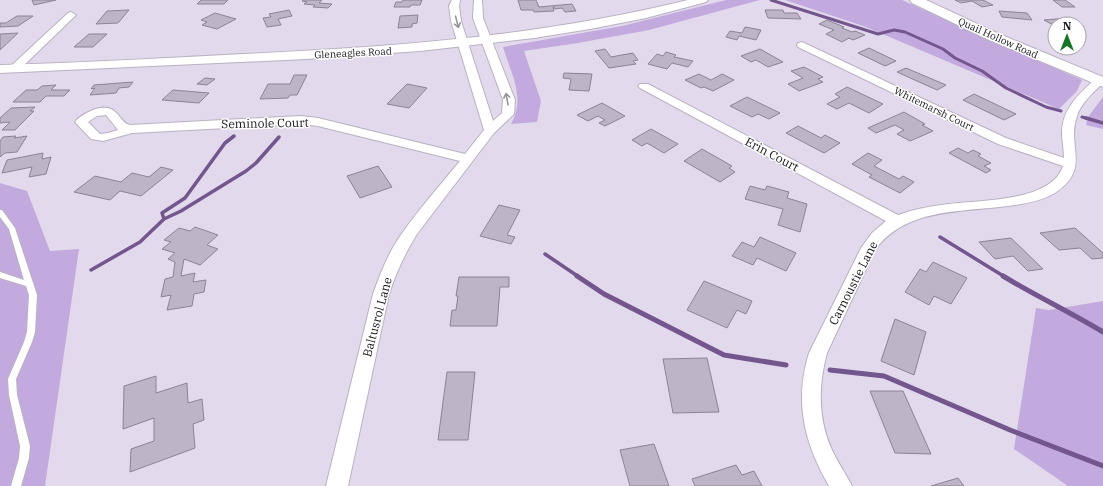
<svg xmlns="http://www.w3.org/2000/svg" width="1103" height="486" font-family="'IBM Plex Serif',serif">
<rect width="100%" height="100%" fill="#e2daec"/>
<path fill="#c3aade" d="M726,0H760L649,30L578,43L524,51L541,101L537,122L511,124C526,98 511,74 503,47L622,26Z
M785,0H902L1082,80L1077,91L1059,109L866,27Z
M1103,97V129L1086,125L1088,117Z
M0,183L27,191L50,251L79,249L45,486H0Z
M1103,301V486H1068L1014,449L1036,308L1049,310Z"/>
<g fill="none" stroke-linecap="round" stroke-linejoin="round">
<path stroke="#73568e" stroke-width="3" d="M771,0L878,34L894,30L905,32L943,49L955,58L982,71L1006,88L1046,107L1061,111
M1082,117L1089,119"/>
<path stroke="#73568e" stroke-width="3.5" d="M1086,118L1103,123
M164,219L162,213L185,198L225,143L234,136
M940,237L1005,277
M545,254L579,277
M91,270L140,242L164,219L181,211L246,171L256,163L279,137"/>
<path stroke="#73568e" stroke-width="5" d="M577,276L604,294L724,355L786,365
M1003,276C1036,296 1070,312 1103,332
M830,370L884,376L1010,430L1103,466"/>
</g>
<path fill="#bdb5c7" stroke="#8c8495" d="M32,0H56L34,5Z
M201,0H228L224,4H197Z
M303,0H322L319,3L332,4L328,8L313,7L315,5L304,4L307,2L302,1Z
M403,0H422L420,5H411L410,7H394L396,2H402Z
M518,0H536L539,7L572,4L576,11L565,12L562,8L555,9L554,7H553L554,11L534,12L533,10H521Z
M955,0H983L993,5L982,7L972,1L961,3Z
M1053,0H1065L1075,7H1062Z
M129,10L118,23L96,24L107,11Z
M289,10L292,16L278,19L281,25L267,27L263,18L271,17L269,14Z
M765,10H783L784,13H797L801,19L768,18Z
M999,11L1027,13L1032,20L1002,17Z
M215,13L236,19L217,29L202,25L207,22L201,20Z
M418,15L417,23L412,24V27L398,28L400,16Z
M17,16H33L18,26L0,27V23H6Z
M1068,18L1079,24H1055V26L1044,20Z
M827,20L844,27L842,28L852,32L855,31L865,35L853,40L849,38L842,42L826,34L834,30L819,24Z
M745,27L761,30L756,40L739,36L737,40L726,37L730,31L742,33Z
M18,33L0,50V34Z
M89,34H107L93,47H74Z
M869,48L896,61L885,66L858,53Z
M605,49L611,57L633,53L638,60L633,61L636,64L609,68L595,51Z
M760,49L783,62L768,67L756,60L751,62L741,56Z
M666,52L676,55L674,57L693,61L688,67L672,63L667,69L648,64L657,54L663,56Z
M804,67L823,77L818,79L823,82L799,91L788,84L803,78L791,71Z
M906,68L946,85L937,90L897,72Z
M564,73L592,74L589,91L569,90L571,79L563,78Z
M699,74L711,80L722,74L734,80L713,91L704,87L701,88L685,80Z
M294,75H307L297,95H290L288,98L260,99L268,84H290Z
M205,78L215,79L207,85L197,84Z
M133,82L129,87L119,88L116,93L90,95L95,88L91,89L94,85Z
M407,84L427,88L409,108L387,104Z
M56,85L51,90H70L64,96H46L40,102H13L26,90H37L42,86Z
M847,87L883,104L869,113L849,103L837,109L827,104L840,97L835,94Z
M173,90L209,93L199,103L162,100Z
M974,94L1016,114L1004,120L963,100Z
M747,97L780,113L769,119L758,114L752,117L730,106Z
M602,103L625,116L605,126L599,123L605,120L598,116L588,121L577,115Z
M35,107L30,111H34L15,130H2L10,122L0,123V118L11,108Z
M904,112L925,124L922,125L933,131L910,141L897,134L904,130L895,125L876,133L868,128Z
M798,126L821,138L825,135L840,143L824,153L786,133Z
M651,129L678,144L664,153L647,143L642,146L632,140Z
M16,136L14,138L27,136L17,152L5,153L0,157V141L3,137Z
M958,148L968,153L973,150L981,154L978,156L991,163L984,166L991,170L986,173L949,153Z
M702,149L732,166L729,168L735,172L720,182L684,161Z
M43,153L42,159L51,157L46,174L29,177L32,167L2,173L7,160Z
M868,153L882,160L874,166L899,179L903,176L914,182L900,193L869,177L872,175L852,164Z
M378,166L392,187L360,198L347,176Z
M161,167L173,170L141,196L120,191L110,200L74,192L95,176L121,182L132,173L149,177Z
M750,186L765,190L767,186L789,192L787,198L807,204L800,232L778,225L783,209L745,199Z
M499,205L520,210L507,235L515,237L511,244L480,236Z
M195,227L218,235L207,245L218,249L200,265L184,259L181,276L195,273L193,282L206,280L204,292L194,294L192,306L167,310L171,295L161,297L165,279L173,277L175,262L168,259L175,253L162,249L171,242L164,240L179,228L190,231Z
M1075,228L1103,253V258L1092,259L1080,248L1059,250L1040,233Z
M760,237L796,253L786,271L757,258L753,265L732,256L742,242L754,247Z
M1011,238L1043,269L1028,271L1013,256L995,259L979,242Z
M933,262L967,278L951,304L934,296L929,305L905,292L920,269L926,272Z
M459,277H509V287H500L497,326H450L452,310H456L458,296H456Z
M704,281L752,301L746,314L737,310L727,328L687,310Z
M895,319L926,332L914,375L881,361Z
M707,358L719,412L673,413L663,359Z
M447,372H475L468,440H438Z
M156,376V393L187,383L188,403L202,399L204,420L193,424L195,448L130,472L131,449L154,441V418L123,429L124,386Z
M870,391H903L931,454L895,453Z
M654,444L669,486H630L620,450Z
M736,465L742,475L754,471L762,486H695L692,479Z
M958,478L964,486H931Z"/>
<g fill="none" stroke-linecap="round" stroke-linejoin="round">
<g stroke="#b9b1c2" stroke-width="2">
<path id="service" d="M0,210H2L15,228L37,295L35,332L32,342L16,379L17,395L30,446L29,458L21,486H11L19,458L20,446L9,395L8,379L24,342L27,332L29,295L26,286L0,278V272L24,280L9,229L0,217Z"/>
</g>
<g stroke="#b9b1c2" stroke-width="2">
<path id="minor" d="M452,0H460L459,6L461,21L493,121L502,113L503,100L473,18L474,0H482L483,18L515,100L514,114L494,133L417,234C405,253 396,273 389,294L348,486H326L373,294C379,277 386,259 395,244C414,214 438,188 460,161L318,126L301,124L132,133L103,141L91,139L75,122C82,113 104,102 114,111C120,115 123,124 130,125L301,116L318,118L465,154L484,130L451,21L449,6ZM106,115L118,130L108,133L100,134L88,122L97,116Z
M71,12L76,15L74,17L19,70H11L10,68L11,66L68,13Z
M802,42L1006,138L1064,158C1064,149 1062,141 1062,133C1062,109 1079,94 1095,79H1103V83C1093,93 1081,103 1077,116C1066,147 1092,168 1055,193C1041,201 1024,204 1008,206C962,212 905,208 875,250L827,353C818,386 818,419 832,450C838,463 846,474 852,486H829C804,443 794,401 809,353L861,248L872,233L886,221L640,88L638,86L640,84H648L898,215C914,209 932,206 949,204C979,200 1052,202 1063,166L998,144L798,47L797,45L798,43Z"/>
</g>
<g stroke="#b9b1c2" stroke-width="2">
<path id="tertiary" d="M688,0H708L706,2L646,18L590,29L534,38L420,51L306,59L0,73V65C81,63 162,58 243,54C393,47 542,36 688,0Z"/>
</g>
<g stroke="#b9b1c2" stroke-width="2">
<path id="secondary" d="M910,0H926L997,33L1103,77V87L987,39L912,3Z"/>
</g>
<use href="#service" fill="#fff" fill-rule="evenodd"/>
<use href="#minor" fill="#fff" fill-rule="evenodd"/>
<use href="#tertiary" fill="#fff" fill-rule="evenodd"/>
<use href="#secondary" fill="#fff" fill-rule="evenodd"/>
</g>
<defs><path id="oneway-shaft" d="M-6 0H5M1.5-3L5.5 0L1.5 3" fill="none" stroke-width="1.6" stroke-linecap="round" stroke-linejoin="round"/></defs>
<g stroke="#979598">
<use href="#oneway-shaft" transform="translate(457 22) rotate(76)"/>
<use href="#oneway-shaft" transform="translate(507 99) rotate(-100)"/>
</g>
<g text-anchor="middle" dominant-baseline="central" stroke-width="3" stroke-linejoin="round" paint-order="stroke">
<g font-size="10" fill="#17141a" stroke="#fff">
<text transform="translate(998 38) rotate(24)">Quail Hollow Road</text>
<text transform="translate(353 53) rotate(-3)">Gleneagles Road</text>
<text transform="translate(934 109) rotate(26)">Whitemarsh Court</text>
</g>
<g font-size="12" fill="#17141a" stroke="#fff">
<text transform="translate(265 123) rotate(-1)">Seminole Court</text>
<text transform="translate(772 154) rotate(28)">Erin Court</text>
<text transform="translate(853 283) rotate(-63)">Carnoustie Lane</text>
<text transform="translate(377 317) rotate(-75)">Baltusrol Lane</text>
</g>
</g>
<g transform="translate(1067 36)"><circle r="19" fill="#ffffff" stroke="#a2a1a3"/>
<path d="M0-3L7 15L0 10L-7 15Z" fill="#177625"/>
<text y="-6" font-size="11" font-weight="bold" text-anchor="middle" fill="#17141a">N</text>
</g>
</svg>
